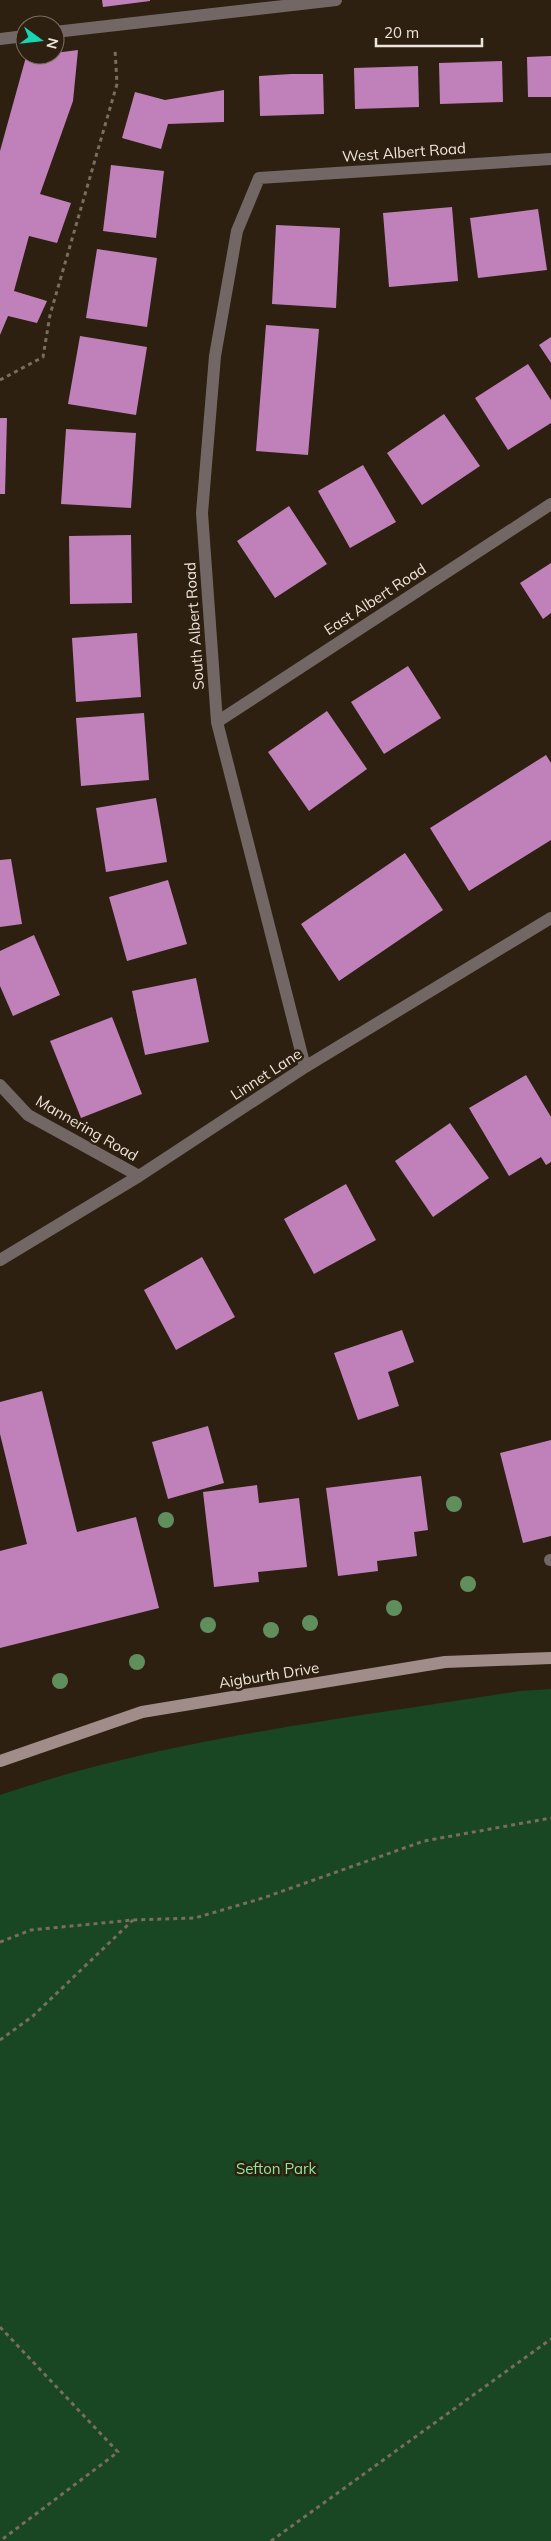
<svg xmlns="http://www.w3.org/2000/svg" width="551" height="2541" font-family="Mulish,sans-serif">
<rect width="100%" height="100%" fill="#2e2010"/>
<path fill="#194724" d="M551,1689V2541H0V1795C167,1738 346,1719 520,1691Z"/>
<path fill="#c081bb" d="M102,0H150V1L103,7Z
M78,50L73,101L40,194L71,203L57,243L29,236L14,291L47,301L37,323L8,316L0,335V151L26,57L55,55V53Z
M551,56V97H528L527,57Z
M502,61L503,102L440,104L439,63Z
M418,66L419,107L355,109L354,68Z
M291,74H323L324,114L260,116L259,76Z
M224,90V122L168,124L161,149L122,138L135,92L165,100Z
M111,165L164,171L156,238L103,231Z
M452,207L458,281L389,287L383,213Z
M538,209L547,270L478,278L470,218Z
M276,225L340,228L336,308L272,304Z
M97,249L157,258L147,327L86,318Z
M266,325L319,329L308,455L256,451Z
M80,336L147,347L136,415L68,404Z
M551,337V363L539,345Z
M528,364L551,400V423L508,450L475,398Z
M444,414L480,466L422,505L387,453Z
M0,418H7L5,494H0Z
M66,429L136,433L131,508L61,504Z
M363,465L396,522L350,548L318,491Z
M289,506L327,564L275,598L237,541Z
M131,535L132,603L70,604L69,536Z
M551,563V613L543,619L520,583Z
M137,633L141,697L76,702L72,638Z
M408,666L441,718L384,754L351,702Z
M327,711L367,769L309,811L268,752Z
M144,713L149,780L81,786L76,718Z
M546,755L551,763V840L469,891L430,828Z
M156,798L167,862L106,872L96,808Z
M405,853L443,910L339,981L301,924Z
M11,859L22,924L0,927V860Z
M168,880L187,944L127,961L109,897Z
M34,935L60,995L13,1016L0,986V951Z
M196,978L209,1042L145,1055L132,991Z
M112,1017L142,1094L81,1118L50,1041Z
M526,1075L551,1117V1162L546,1165L541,1157L509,1176L469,1108Z
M450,1123L489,1178L433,1217L395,1161Z
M346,1184L376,1240L314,1274L284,1219Z
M202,1257L235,1317L176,1350L144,1290Z
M402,1330L414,1362L388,1372L399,1406L358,1420L334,1353Z
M42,1391L77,1532L136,1517L159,1608L0,1648V1551L27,1544L0,1434V1402Z
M208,1426L224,1483L168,1499L152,1442Z
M551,1440V1536L523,1543L500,1453Z
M421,1476L428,1530L414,1532L417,1556L377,1561L378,1571L338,1576L326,1488Z
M257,1485L259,1503L299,1498L307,1567L258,1572L259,1582L214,1587L203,1492Z"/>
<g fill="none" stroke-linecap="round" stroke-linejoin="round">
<path stroke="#796d60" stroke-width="3" stroke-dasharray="4 4" stroke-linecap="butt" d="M0,380L43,357L50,315L117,84L115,49
M0,1942L31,1930L133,1920L195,1918L263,1898L424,1841L551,1818
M0,2040L33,2016L133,1920
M0,2327L118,2452L0,2541
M271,2541L551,2339"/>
<path stroke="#726764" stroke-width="12" d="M550,1560H551"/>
<path stroke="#726764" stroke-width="12" d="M55,32L336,0
M0,39L25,36
M217,722L551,504
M305,1067L217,722L202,513L215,356L237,231L259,178L551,159
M0,1085L28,1115L139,1176
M0,1260L139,1176L305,1067L551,918"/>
<path stroke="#a08d89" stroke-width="12" d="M0,1761L142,1712L445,1662L551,1658"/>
</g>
<g fill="#618e5d">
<circle cx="454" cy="1504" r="8"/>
<circle cx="166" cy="1520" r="8"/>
<circle cx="468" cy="1584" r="8"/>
<circle cx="394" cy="1608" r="8"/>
<circle cx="310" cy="1623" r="8"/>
<circle cx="208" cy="1625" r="8"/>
<circle cx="271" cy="1630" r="8"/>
<circle cx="137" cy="1662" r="8"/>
<circle cx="60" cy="1681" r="8"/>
</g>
<g text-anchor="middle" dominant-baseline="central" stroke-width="5" stroke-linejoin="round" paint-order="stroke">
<g font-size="15" fill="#ede4da" stroke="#2e2010">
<text transform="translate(404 152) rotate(-4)">West Albert Road</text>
<text transform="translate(375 599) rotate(-33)">East Albert Road</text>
<text transform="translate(194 626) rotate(-94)">South Albert Road</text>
<text transform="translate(266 1074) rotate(-33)">Linnet Lane</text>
<text transform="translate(87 1128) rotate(30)">Mannering Road</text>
<text transform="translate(269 1675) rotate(-9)">Aigburth Drive</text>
</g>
<g font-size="15" fill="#8ae89c" stroke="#2e2010">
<text x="276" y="2168">Sefton Park</text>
</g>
</g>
<g transform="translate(40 40) rotate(105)"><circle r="24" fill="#2e2010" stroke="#7a6e61"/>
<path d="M0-4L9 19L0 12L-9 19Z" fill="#16d5b3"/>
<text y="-8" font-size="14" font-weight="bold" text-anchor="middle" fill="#ede4da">N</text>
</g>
<path d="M376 38v8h106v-8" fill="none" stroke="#ede4da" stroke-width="2.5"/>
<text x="384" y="38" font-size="15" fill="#ede4da" stroke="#2e2010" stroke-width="4" paint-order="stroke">20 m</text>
</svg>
